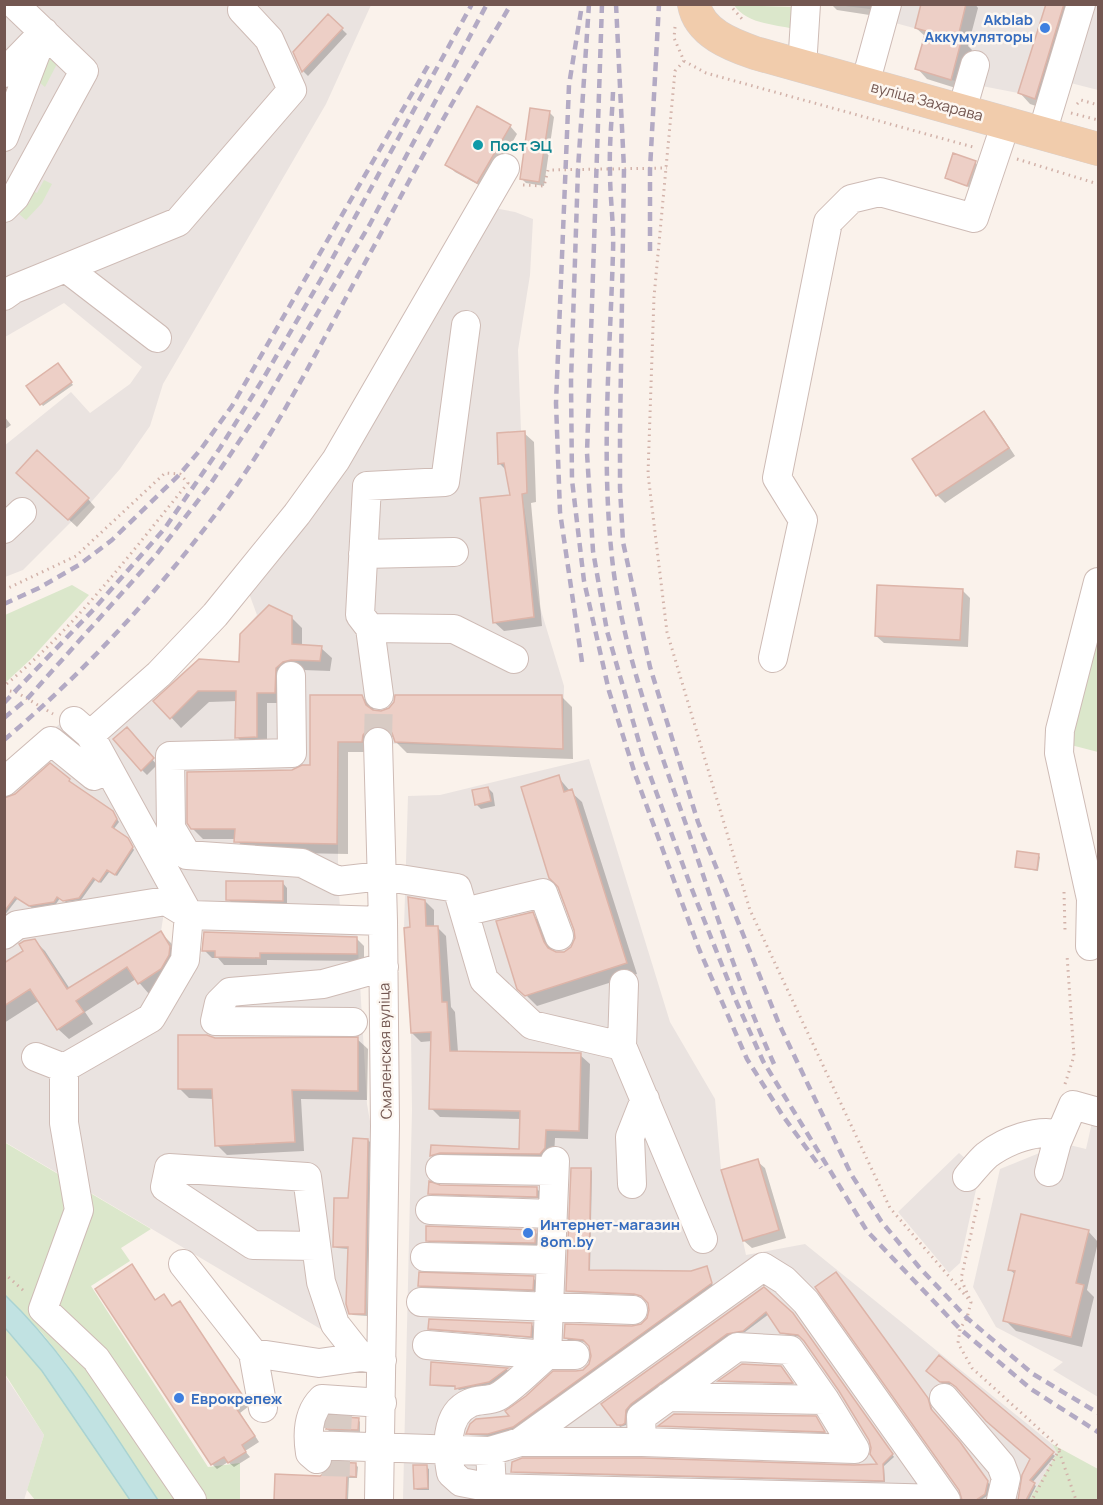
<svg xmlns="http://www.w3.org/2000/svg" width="1103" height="1505" font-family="Manrope,sans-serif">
<rect width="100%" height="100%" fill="#faf2eb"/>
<path fill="#eae3e0" d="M5,5H371L326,104L163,384L150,426L120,469L93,500L23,570L5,577L4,446L71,392L90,413L130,384L142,367L64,303L5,337Z
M837,5H1098V90L1059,80L1037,100L1018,93L951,80L915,69L925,31L869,16L870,9Z
M489,207L515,212L533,219L530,275L518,350L521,431L525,432L527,493L522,494L539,604L564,686L563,749L338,742V881L340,907L199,903L108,739L151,698L199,659L238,662L240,642L267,641L266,634L248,625L257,615L247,588Z
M62,722L98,764L167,894L161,931L177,958L198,964L202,951L203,929L357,931L367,1104L373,1139L365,1314H345L324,1331L5,1142V769Z
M589,759L670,1022L715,1099L721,1170L758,1159L779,1230L743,1241L746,1255L805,1244L1052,1444L1057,1453L1029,1500H403L412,1110L411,1033L404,928L408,796L440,795Z
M1093,1118L1098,1119V1397L1053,1370L1063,1362L996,1327L973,1287L1000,1169L1042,1152L1057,1142L1086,1149Z
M959,1153L980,1171L960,1263L949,1273L898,1212Z
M4,1374L44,1435L24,1500H5Z"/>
<path fill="#dbe7cb" d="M734,5L795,7L794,29C773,24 747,24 734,5Z
M52,54L58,62L45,87L35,79Z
M44,180L52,184L42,203L26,220L19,214L30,202L26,198L31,190L37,193Z
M72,585L89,595L31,659L5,683V615Z
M1098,622V752L1067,744Z
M4,1142L151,1229L121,1248L130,1261L91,1286L208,1467L240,1463V1500H158L65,1362L42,1333L5,1295Z
M4,1328L42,1371L130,1500H35L27,1490L44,1435L5,1374Z
M1052,1444L1098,1469V1500H1029L1057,1453Z"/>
<path fill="#c1e2e2" stroke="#a9d3d2" stroke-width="1.5" d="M5,1295C67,1354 110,1429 158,1500H130L42,1371L5,1328Z"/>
<path fill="#0003" d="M831,4H880L876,16L837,10Z
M923,4H975L978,8L968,46L972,50L962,90L927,79L917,68L926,37L916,28Z
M1047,4H1079L1045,109L1030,104L1020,93Z
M328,16L347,34L308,76L303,71L295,53Z
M549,112L554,117L544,186L526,183L521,178Z
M510,126L517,134L486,189L455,172L447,164Z
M975,162L977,165L969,187L946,178Z
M60,367L73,385L43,406L28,386Z
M984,413L992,421L1015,456L945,503L937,495Z
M4,416L11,425L4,430Z
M524,433L534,442L536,502L531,503L542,626L504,631L494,622L512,496L507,471L499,463Z
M26,480L88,499L95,507L77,527Z
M962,590L970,598L968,647L884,643L876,636Z
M291,617L302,628V646L321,648L332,658L330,671L303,670L285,703H267V747L248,748L237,737L238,701L209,702L181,728L156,701L240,663Z
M362,697L373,707L374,712L562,697L572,707L573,759L407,753L396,742L394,737L390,736L372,752H348V854L247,852L236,839H203L192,828L293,771L311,767Z
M131,734L157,765L147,775L142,770Z
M50,765L69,780L71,784L114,814L119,822L113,830L129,841L134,850L117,876L110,871L101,883L96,879L81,900L66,902L60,898L56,904L32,908L18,898L4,916V799L16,796Z
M558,777L570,791L582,802L637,974L537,1006L519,988L532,914L543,925L553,953H565L572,948L577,938Z
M488,788L493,793L495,806L481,809L476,804Z
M1038,855L1040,857L1038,871L1019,868L1017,866Z
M282,882L287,888V906L233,904L228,899Z
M425,901L434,910V927H437L446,936L451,1007L455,1012L458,1052L580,1055L590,1064L588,1139L555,1138L554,1157L440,1164L432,1156V1147L520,1151L521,1119L440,1117L431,1108L432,1041L421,1042L412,1033L411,929Z
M161,933L171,943L180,958L149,994L136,979L85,1012L93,1024L69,1039L58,1029L40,1000L4,1023V965L25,951L34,940L45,951L70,989Z
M356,938L364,946V961L267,960V965H224L218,958H212L204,950Z
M215,1039H357L368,1049L367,1100L301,1099L304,1151L227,1155L217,1145L214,1099L189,1098L179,1088Z
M368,1140L370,1142L367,1316L353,1315L350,1313L349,1249L337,1248L334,1246Z
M757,1161L765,1168L786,1238L752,1248L744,1241Z
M590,1169L592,1171L590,1272L691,1273L707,1268L713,1286L515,1429L491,1436L470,1435L468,1433L512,1418L590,1365L593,1354L590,1346L586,1342L568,1340L566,1338L633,1328L642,1326L649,1319L651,1310L649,1302L645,1297L637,1295L570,1292L568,1290Z
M439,1187L537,1189L539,1191V1198L432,1195L430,1193Z
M535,1231L537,1234V1245L429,1242L427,1240Z
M1088,1231L1098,1242L1087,1290L1094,1297L1082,1347L1016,1331L1005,1320L1016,1275L1009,1269Z
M132,1266L156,1301L173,1307L180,1303L185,1308L249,1406L240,1413L259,1442L245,1451L250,1457L234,1467L228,1462L217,1469L212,1464Z
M838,1276L930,1402L933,1412L961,1446L990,1485L987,1496L981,1500H964L961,1490Z
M533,1278L535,1280V1291L422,1288L420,1286Z
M764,1289L795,1317L894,1457L884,1466L885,1482L515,1473L513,1471L854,1467L879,1465L870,1440L840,1390L801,1337L784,1334L769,1314L745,1332L730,1335L633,1406L627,1413L626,1425L620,1427L603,1404Z
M531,1324L533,1326V1338L432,1330L430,1328Z
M940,1357L1055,1456L1032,1483L1036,1486L1029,1500H1019L1023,1476L1031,1459L959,1388L952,1384H943L928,1371Z
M433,1364L507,1370L509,1371L492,1384L459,1390L456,1387L434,1386L432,1384Z
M742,1365L783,1370L793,1384L720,1382Z
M674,1415L817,1420L825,1433L660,1426Z
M358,1419L360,1422V1432L329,1431L327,1429Z
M356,1465L358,1467L357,1478H349L348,1500H276L277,1476L321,1477Z
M426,1467L429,1469V1490H417L415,1488Z"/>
<path fill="#edcfc6" stroke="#ddb4a8" stroke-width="1.5" d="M921,4H966L958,37L962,38L951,80L915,69L926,31L915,28Z
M1046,4H1064L1035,99L1018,93Z
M328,14L343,28L302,72L293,52Z
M477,106L511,125L477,183L445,165Z
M530,108L550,111L539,182L520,179Z
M953,153L976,161L967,186L945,178Z
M58,363L72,382L40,405L26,386Z
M984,411L1009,448L936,496L912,459Z
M525,431L527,493L522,494L534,617L493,623L480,498L510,495L504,463L498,464L497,433Z
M37,450L89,498L68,520L16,473Z
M877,585L963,589L960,640L875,636Z
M269,605L292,616V644L322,646L320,661L291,660L283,662L276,668L275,693H257V737L235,738L236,691H198L170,719L153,701L199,659L239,662L240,634Z
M310,695H362L366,705L373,710L381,711L389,708L394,702L395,695H562L563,749L395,742L392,733L385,727L377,726L369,728L363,735L362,742H338L337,844L234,842L235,829H191L187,823V772L292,770L302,765H310Z
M127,727L154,758L141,771L113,739Z
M50,763L70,779L69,781L113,811L117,819L112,827L128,838L133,847L115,875L107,870L99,882L93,878L79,898L63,901L57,897L54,902L29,906L15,897L4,912V798L15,794Z
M559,775L564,792L572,789L627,963L525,996L517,989L496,921L533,912L544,942L548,948L556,952H564L571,947L575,938L574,930L558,887L549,878L521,787Z
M488,787L491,801L475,805L472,790Z
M1017,851L1039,854L1037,870L1015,867Z
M226,881H283V901L226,900Z
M408,897L425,900L426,926H438L442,1002H447L450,1051L581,1053L579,1131L546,1130L545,1148L540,1154L440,1153L430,1156L431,1145L519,1149L520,1111L429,1109L431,1032L411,1033L404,928L410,927Z
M161,931L170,946L169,955L161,969L138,984L127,967L76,1001L84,1012L57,1030L30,989L4,1006V963L23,951L19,944L24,941L35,939L67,989Z
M204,932L357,937V954L260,953V958L215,957V951H202Z
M178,1035H207L215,1038L358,1037V1091L292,1090L295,1142L215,1146L212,1089H178Z
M353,1138L368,1139L365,1314H349L346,1304L348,1247H333V1244L334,1198H348Z
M758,1159L779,1230L743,1241L721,1170Z
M571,1168H591L589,1270L691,1271L707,1266L712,1283L513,1427L488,1434H466L470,1424L476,1419L509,1416L505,1411L526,1396L553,1371H576L583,1370L589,1364L591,1356L589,1346L583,1340L564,1338L565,1324L632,1326L641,1324L647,1318L649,1310L648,1303L641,1296L634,1294L566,1291Z
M429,1181L440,1185L537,1187V1197L428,1194Z
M1021,1214L1089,1230L1076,1283L1084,1285L1071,1337L1003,1321L1015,1271L1008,1270Z
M426,1226L536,1230L535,1243L426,1241Z
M132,1264L155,1300L164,1294L172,1306L180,1301L245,1399V1402L236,1408L255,1436L242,1445L246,1452L228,1463L224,1457L211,1465L95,1289Z
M419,1272L534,1276L533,1290L418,1286Z
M836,1272L928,1398L931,1409L960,1442L988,1481L985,1494L976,1500H962L959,1490L815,1287Z
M764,1287L793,1313L893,1454L883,1464L884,1481L511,1472L512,1462L522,1458H642L854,1465L877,1464L870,1454L871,1448L869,1440L839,1391L804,1341L798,1335L780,1333L766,1312L743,1331L727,1334L631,1404L626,1410L625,1423L622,1425H617L601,1404Z
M429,1319L532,1323L531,1337L428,1329Z
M939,1355L1054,1452L1030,1480L1035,1483L1026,1500H1018L1022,1475L1030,1459L986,1421L956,1387L949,1382H940L926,1371Z
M431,1362L508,1368L489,1382L455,1389V1386L430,1385Z
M742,1364L781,1366L793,1383L718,1381Z
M674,1414L816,1416L825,1432L658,1426Z
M330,1416L359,1418L358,1430L326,1429Z
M333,1462L356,1463V1477L347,1476L346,1500H274L275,1474L320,1476L329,1470Z
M413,1465H427L428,1488L414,1489Z"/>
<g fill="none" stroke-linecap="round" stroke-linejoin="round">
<path stroke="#d8cbc4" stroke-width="28" stroke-dasharray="28 14" stroke-linecap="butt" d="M378,742L379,695
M324,1414L359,1416
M322,1462L356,1463"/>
<g stroke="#cebbb5" stroke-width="30">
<path id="minor" d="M802,67L806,4
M4,73L36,40
M865,84L887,4
M962,110L975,65
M1042,133L1081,4
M4,137L44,32
M4,208L15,197L84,71L14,4
M66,268L157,338
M4,296L14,289L178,222L292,90L269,39L242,10
M4,529L22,512
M363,554L454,552
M1098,582L1060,730L1059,753L1091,899L1098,910
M370,628L454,629L514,659
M773,658L803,520L777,478L828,222L851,199L880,192L974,218L1006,123
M291,676L292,753L170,756L171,828L187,855L302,863L338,881L381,876L457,888L484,980L532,1025L622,1046L703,1239
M379,695L370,628L360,615L367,486L445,482L466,325
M90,735L159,674L215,615L297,514L336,460L505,168
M378,742L383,921L385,1126L379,1500
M4,782L51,741L94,776
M464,912L543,893L559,936
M4,935L17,925L166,901L189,915L383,921
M1090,946L1091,899
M353,1022L215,1021L219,1003L230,992L323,984L384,967
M622,1046L624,984
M36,1057L64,1068L151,1018L185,960L189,915L90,735L74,721
M64,1068V1123L79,1210L43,1309L96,1359L192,1500
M440,1169L554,1171
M1049,1172L1057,1142L1073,1105L1098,1112
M967,1177C973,1170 980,1161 987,1155C1005,1141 1038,1128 1060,1135
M632,1184L630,1137L645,1099
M430,1210L552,1214
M316,1246L253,1245L165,1187L169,1168L307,1177L321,1282L335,1324L361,1357L382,1360
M425,1257L550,1260
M183,1264L253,1353L319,1363L361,1357
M421,1302L633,1310
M427,1345L547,1355H575
M737,1347L790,1350L825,1400L855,1449L642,1442L641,1417Z
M253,1353L263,1408
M668,1397L825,1400
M944,1398L1001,1465L1006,1478L1001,1500
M520,1442H642
M309,1445L490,1451L520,1442L763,1267L784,1280L806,1302L946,1500
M490,1451L492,1488L945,1499
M317,1459L310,1453C307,1434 308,1413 322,1399L382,1403
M492,1488L461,1482L451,1473C447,1451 444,1414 470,1403C478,1399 489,1401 497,1397C511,1390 534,1366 547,1355L555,1161"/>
</g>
<g stroke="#d8d0ce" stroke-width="34">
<path id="major" d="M694,4C699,33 732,45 755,53L1098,149"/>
</g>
<path stroke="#d2b2a9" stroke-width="3" stroke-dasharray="1.5 4.5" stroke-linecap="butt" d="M729,4L742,19
M675,27L674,38L684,61L706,73L973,147
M684,61L675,71L654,297L648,474L667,632L750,910L890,1208L971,1302
M1077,104L1081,100L1098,105
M1071,113L1098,120
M1017,159L1098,184
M523,185L544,186L548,170L667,168
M4,590L76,556L165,473L180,474L188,483C130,554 75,628 4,686
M4,690L16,692L53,714
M1064,892L1065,930
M1065,1084L1074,1056L1067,955
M979,1198L961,1279L971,1302L967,1318L960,1329L958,1343L972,1368L1060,1448L1032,1500
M4,1273L24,1291
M1059,1451L1076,1500"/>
<use href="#minor" stroke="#fff" stroke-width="28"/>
<use href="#major" stroke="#f1ccac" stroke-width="33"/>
<path stroke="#b3aac4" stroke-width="4.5" stroke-dasharray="9 6" stroke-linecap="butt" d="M589,4L578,169L571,381L572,480L584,581L609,691L635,774L699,949L747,1059L783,1116L821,1168
M602,4L587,453L593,551L607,631L643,756L691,887L737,1003L763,1061L867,1231L960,1329L1031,1389L1098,1432
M616,4L624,169L620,432V488L623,542L650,667L698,822L779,1024L851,1174L881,1221L919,1267L967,1318L1033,1374L1098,1413
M581,11L569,85L556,403L560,512L582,662
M613,92C612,118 609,145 610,172C610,198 614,225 613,252C610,354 601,456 612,558C622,651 658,745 689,833C715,910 740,989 774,1064
M650,251V169L659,4
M4,604L39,588L79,565L112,540L180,474L201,449L232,406L429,64
M4,703L94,609L165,528L220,448L263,379L320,281L472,4
M4,718L27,699L156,555L207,489L259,412L370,224L487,4
M4,740C87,670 162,588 226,500C276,432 315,355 355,281C388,221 419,161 453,102C472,69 492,37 511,4"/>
</g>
<g fill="#3f7fe0" stroke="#fdf7f1" stroke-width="2">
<circle cx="1045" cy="28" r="6"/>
<circle cx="528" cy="1233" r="6"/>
<circle cx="179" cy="1398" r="6"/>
</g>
<circle fill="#0f9aa8" stroke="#fdf7f1" stroke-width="2" cx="478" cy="145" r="6"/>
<g text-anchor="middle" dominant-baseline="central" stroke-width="5" stroke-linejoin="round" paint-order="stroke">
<g font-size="15" font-weight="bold" fill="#366cbe" stroke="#fdf7f1" text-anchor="start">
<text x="1033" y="19" text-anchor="end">Akblab<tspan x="1033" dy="17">Аккумуляторы</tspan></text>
<text x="540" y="1224">Интернет-магазин<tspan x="540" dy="17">8om.by</tspan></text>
<text x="191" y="1398">Еврокрепеж</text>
</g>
<g font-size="15" fill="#735751" stroke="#fdf7f1">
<text transform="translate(927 101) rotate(15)">вуліца Захарава</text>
<text transform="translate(385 1051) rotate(-91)">Смаленская вуліца</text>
</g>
<g font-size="15" font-weight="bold" fill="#0d838f" stroke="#fdf7f1" text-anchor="start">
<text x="490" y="145">Пост ЭЦ</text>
</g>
</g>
<rect width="1103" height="1505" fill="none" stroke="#735751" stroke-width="12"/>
</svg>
